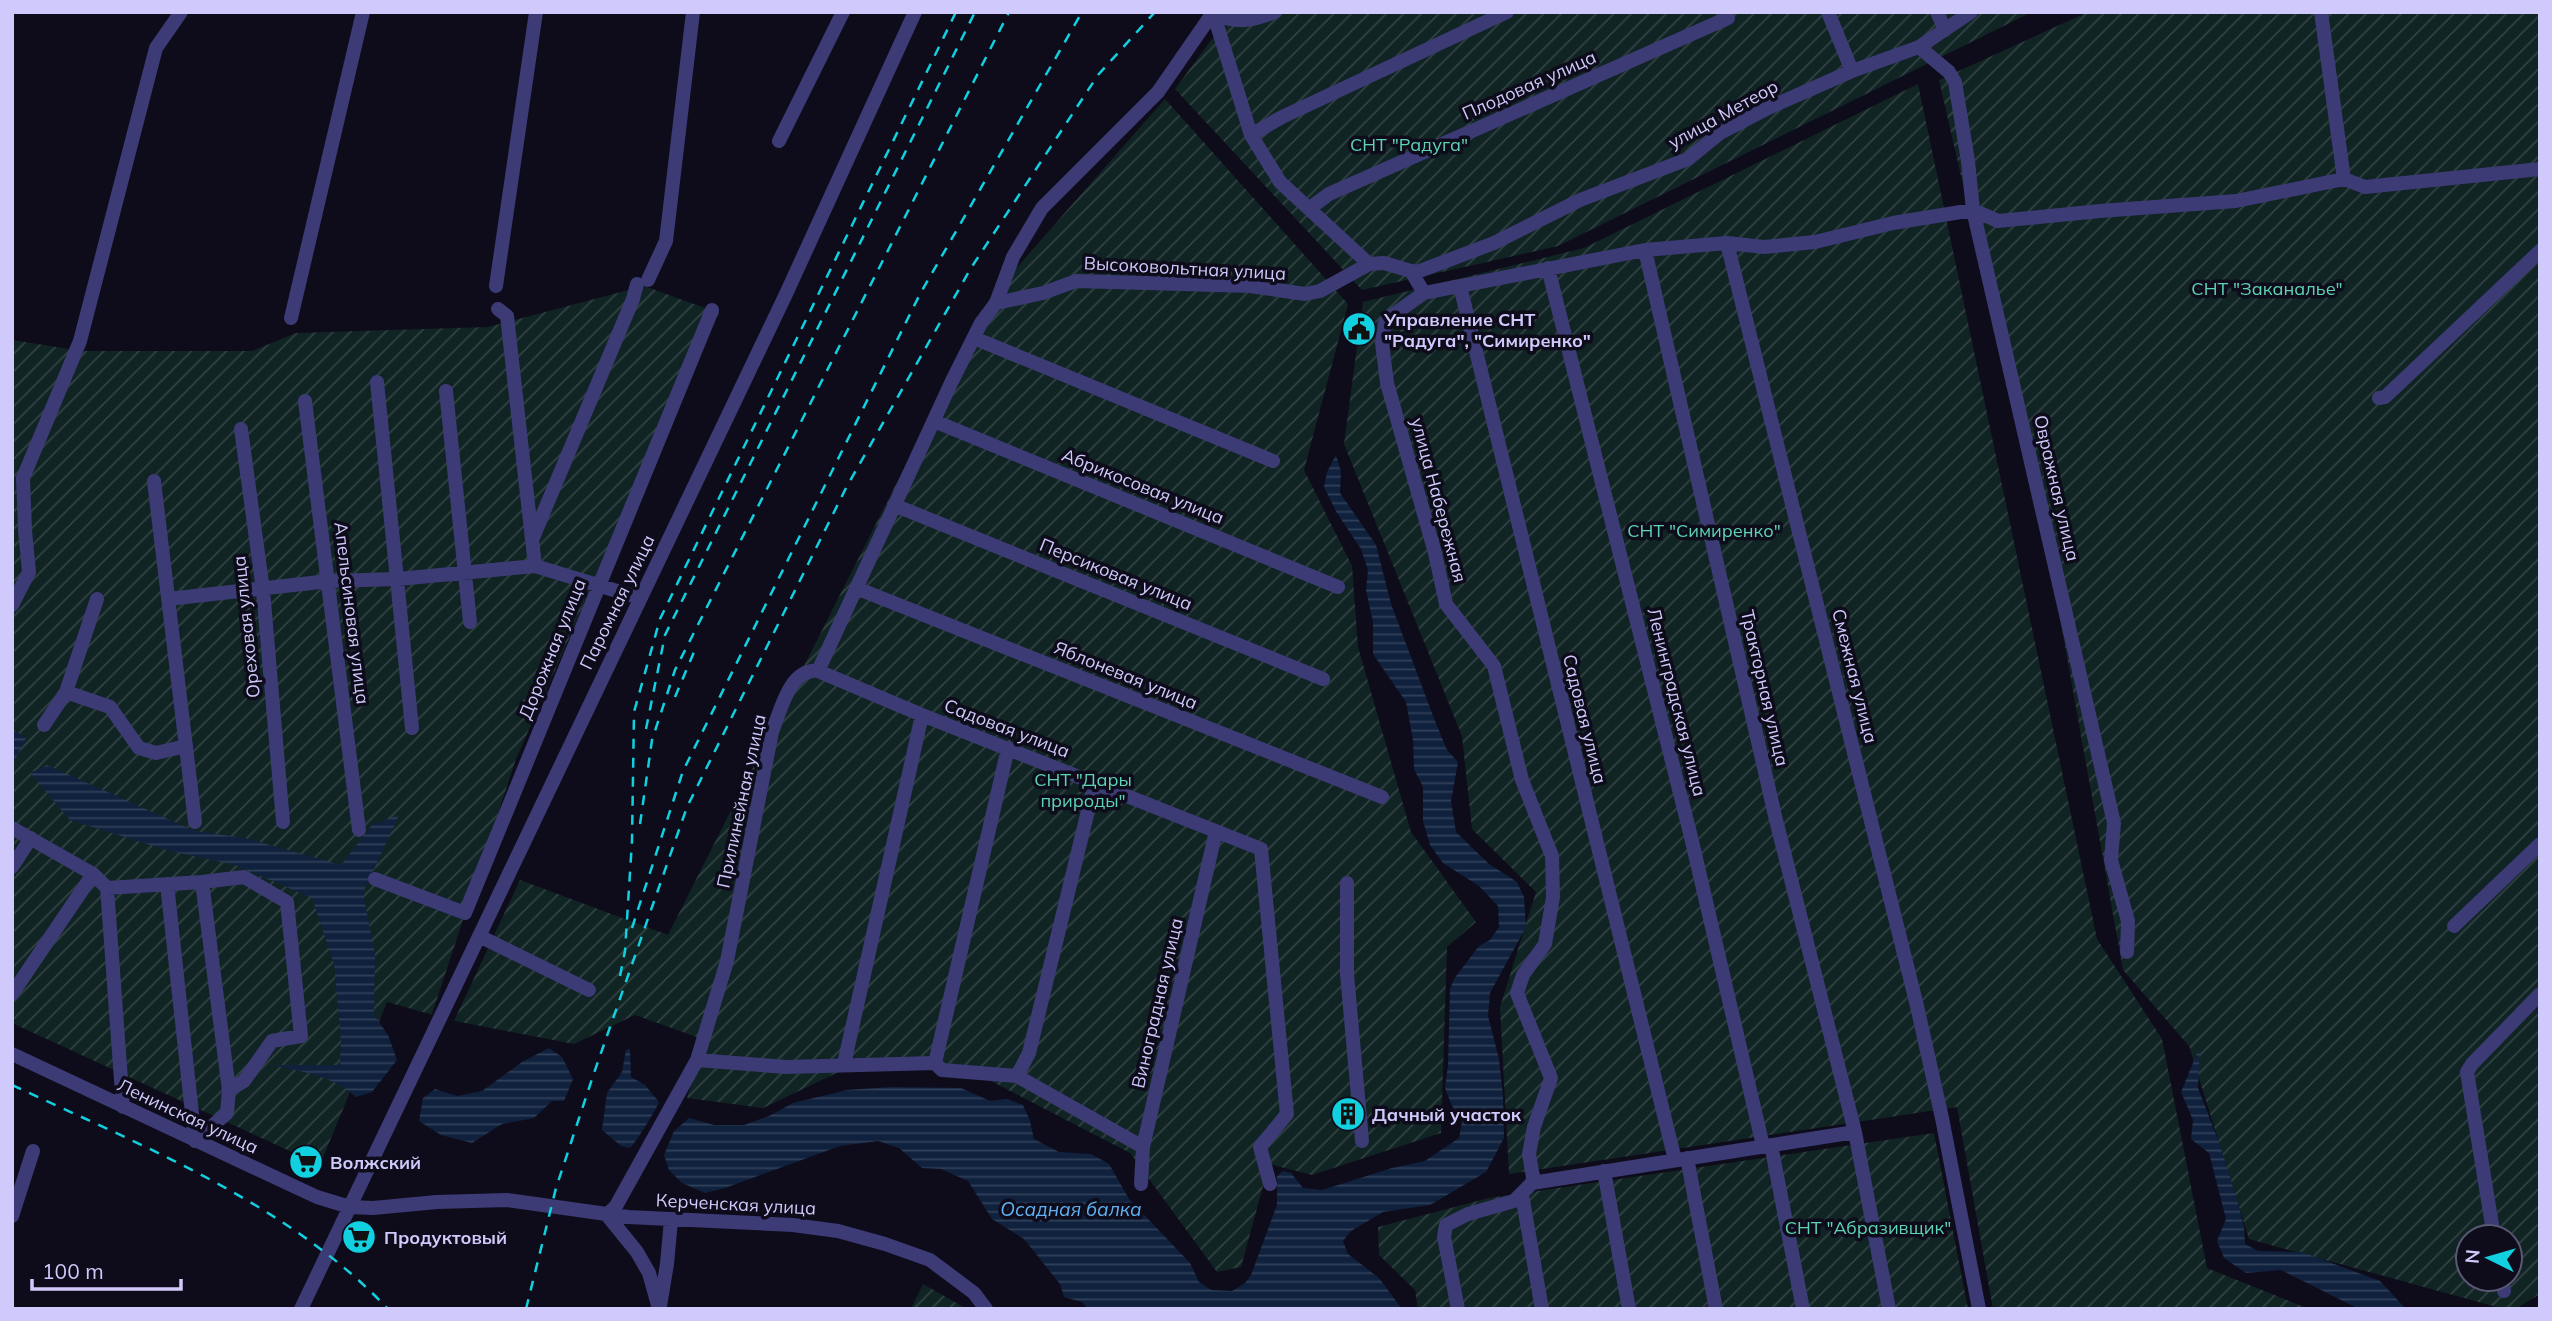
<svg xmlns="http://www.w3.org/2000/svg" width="2552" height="1321" font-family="Mulish,sans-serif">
<defs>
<pattern id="garden-furrows" width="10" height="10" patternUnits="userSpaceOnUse" patternTransform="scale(1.75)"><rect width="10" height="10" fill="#102423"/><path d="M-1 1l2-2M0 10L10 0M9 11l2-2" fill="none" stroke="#324244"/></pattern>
<pattern id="water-rules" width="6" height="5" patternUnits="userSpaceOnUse" patternTransform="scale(1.75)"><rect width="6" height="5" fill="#0f213d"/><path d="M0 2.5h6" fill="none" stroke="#31405a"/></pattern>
</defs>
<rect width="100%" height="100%" fill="#0e0c1b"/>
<path fill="url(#garden-furrows)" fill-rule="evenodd" d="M1232,12H2032L1558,246L1362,290L1175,89Z
M2088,12H2540V1294L2515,1309H2504L2249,1239L2189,1046L2123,970L2051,568L1939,80ZM2468,1237H2510V1279H2468Z
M1918,84L2097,939L2162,1039L2207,1268L2309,1309H1993L1957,1107L1509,1174L1500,1007L1536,892L1472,829L1462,736L1344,444L1363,302L1584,248Z
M1165,99L1348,304L1304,470L1352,566L1358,647L1411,832L1476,922L1447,947L1441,1133L1312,1175L1269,1164L1241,1267L1217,1272L1130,1153L985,1078L934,1067L845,1069L763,1108L687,1098L705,1040L635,1015L574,1044L455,1021L387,1002L320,1165L12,1023V340L82,351H252L296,333L488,327L644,286L719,313L599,570L516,759L432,1014L454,1021L520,880L668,935L990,298Z
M1934,1133L1968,1309H1418L1415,1290L1379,1255L1378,1227L1489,1198Z
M923,1284L967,1309H911Z"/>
<path fill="url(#water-rules)" d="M1336,455L1341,472L1340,493L1376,545L1391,604L1435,721L1447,750L1458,762L1451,801L1456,832L1489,864L1517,882L1524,897L1526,927L1490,993L1488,1016L1499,1059L1503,1096L1504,1138L1486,1172L1430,1205L1383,1212L1351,1231L1343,1241L1348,1254L1379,1278L1402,1309H1088L1082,1302L1064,1297L1060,1284L1024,1239L992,1219L968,1181L941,1169L922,1168L899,1148L878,1141L840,1146L725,1188L705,1193L682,1183L669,1170L664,1155L674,1131L689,1118L714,1125H744L769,1116L793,1103L847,1090L891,1087L961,1088L990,1101L1007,1099L1023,1105L1030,1121L1034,1139L1059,1152L1091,1154L1109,1164L1129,1199L1190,1263L1199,1282L1211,1290L1232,1291L1245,1283L1251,1275L1277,1205V1176L1283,1171L1291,1173L1303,1188L1322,1190L1392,1168L1425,1161L1459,1138L1462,1122L1451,1104L1445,1088L1448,1065L1450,989L1454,979L1479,946L1490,940L1499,927L1498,906L1479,886L1443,863L1430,845L1423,821V787L1414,769L1413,740L1406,702L1373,654V622L1366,590L1368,570L1361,549L1337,513L1324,487L1327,472Z
M12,729L26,738L12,766Z
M47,765L195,831L245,838L341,865L372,825L399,815L363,893L375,954L374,1015L388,1035L397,1060L372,1092L356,1097C334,1076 300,1071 271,1065H340L341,1040L334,964L312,898L235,865L166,850L70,820L30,773Z
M2200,1046L2198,1088L2220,1145L2237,1200L2244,1227L2245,1244L2258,1251L2302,1252L2380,1281L2406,1309H2359L2281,1270L2246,1273L2224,1258L2217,1241L2226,1219L2209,1153L2191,1139L2193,1120L2181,1092Z
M549,1048L562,1057L573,1079L564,1101H552L534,1118L502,1124L472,1143L441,1135L419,1121L423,1098L435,1089L457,1096L482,1091L522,1062Z
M630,1049L631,1077L645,1085L659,1102C657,1108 635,1144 630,1148L621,1146L602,1130L607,1093L622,1072L626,1050Z"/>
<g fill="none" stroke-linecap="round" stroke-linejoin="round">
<path stroke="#3c3b76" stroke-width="14" d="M1213,12L1251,135L1280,182L1369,264L1384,263L1411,271L1424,293
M1828,12L1852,71
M1937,12L1945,30
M2321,12L2344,179
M1919,47L1949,72L1955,82L1968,161L1973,210L2114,823L2111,860L2128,921L2127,952
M1251,135L1282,117L1507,12
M779,141L843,12
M1310,208L1329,194L1728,18
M1727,243L1917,1006L1942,1118L1979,1309
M1645,250L1776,820L1855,1132L1889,1309
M1548,268L1691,837L1763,1146
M1411,271L1417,272L1494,243L1580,200L1688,159L1720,133L1768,108L1852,71L1919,47L1971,12
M648,280L666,241L693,12
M496,286L536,12
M1460,286L1675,1160
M996,303L1043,293L1076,281L1250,286L1305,294L1320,291L1369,264
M498,309L507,316L535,566
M291,318L363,12
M974,338L1273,461
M377,382L412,728
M446,391L470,622
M2379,398L2385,397L2540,251
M305,401L359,830
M934,421L1338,587
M241,429L263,590L283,822
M154,481L195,822
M894,505L1323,679
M532,540L633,299L637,284
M856,588L1382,797
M97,599L66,692L110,707L139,748L156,753L186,746
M168,599L329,581L398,579L535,566L640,598
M12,605L29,572L25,530L23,478L80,341L156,48L181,12
M818,671L922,715L1261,849L1287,1114L1260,1147L1270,1184
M44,725L66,692
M12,828L93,874L107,888L202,882L244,877L287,902L301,1036L272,1041L244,1081L229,1090
M12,867L31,838
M375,879L465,913L712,310
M1347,883V974L1362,1141
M167,884L195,1141
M107,888L123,1107
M2454,926L2540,844
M479,936L589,990
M12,994L93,874
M12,1054L317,1197L350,1207L373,1208L437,1202L507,1200L628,1217L793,1225L838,1231L885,1244L930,1260L974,1293L986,1309
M697,1060L786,1067L935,1063L942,1070L1017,1076L1143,1147
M935,1063L1008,748
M844,1064L922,715
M1017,1076L1029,1053L1095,782
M195,1141L227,1113L229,1090L202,882
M1771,1145L1803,1309
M1687,1158L1716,1309
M1604,1171L1629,1309
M1532,1183L1855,1132
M1141,1184L1143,1147L1216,831
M1522,1195L1542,1309
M12,1216L33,1151
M2494,1237L2467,1072L2472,1064L2540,994
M2502,1279L2504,1291
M660,1306L667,1264L671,1220
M301,1309L786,294L915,12
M659,1309L649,1273L637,1252L607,1215L616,1206L697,1060L727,961L772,732C781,709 790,668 818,671L952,381L981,323L996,303L1013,257L1042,208L1158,92L1212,14C1239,23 1249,22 1275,12
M1458,1309L1444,1237L1446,1225L1468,1214L1514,1201L1532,1183L1533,1177L1529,1154L1534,1127L1551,1078L1517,993L1523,975L1545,944L1553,897L1552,856L1522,780L1494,666L1446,604L1435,553L1387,383L1382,343L1385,323L1390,317L1424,293L1645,250L1727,243L1764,247L1815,242L1893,223L1973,210L1998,221L2100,211L2236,201L2344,179L2365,187L2540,169"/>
<path stroke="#11d0e0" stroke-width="2.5" stroke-dasharray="10 9" stroke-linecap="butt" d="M675,697L694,652
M646,729L665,635L975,12
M640,824L652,740L675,670L1009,12
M632,928L683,771L920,294L1082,12
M620,976L625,951L632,841L634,712L660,619L956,12
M12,1085C142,1146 288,1203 388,1309
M526,1309L556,1188L594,1073L687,807L846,488L971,268L1098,75L1155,12"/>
</g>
<defs>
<g id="civic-disc" transform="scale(1.75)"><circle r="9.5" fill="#11d0e0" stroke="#0e0c1b"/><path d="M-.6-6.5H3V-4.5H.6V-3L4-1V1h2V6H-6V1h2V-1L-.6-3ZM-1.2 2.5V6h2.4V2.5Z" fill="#111"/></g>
<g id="building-disc" transform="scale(1.75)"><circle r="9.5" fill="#11d0e0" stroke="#0e0c1b"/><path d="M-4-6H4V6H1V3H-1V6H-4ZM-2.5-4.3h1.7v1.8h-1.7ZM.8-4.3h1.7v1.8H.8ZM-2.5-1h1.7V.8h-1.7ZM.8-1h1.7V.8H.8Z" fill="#111"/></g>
<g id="supermarket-disc" transform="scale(1.75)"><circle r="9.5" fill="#11d0e0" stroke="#0e0c1b"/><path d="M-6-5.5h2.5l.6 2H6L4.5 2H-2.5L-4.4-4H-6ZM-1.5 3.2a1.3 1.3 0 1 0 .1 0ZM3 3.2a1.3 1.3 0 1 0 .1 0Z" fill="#111"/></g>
</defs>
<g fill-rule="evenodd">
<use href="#civic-disc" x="1359" y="329"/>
<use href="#building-disc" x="1348" y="1114"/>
<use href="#supermarket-disc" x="306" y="1162"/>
<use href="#supermarket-disc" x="359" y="1237"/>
</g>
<g text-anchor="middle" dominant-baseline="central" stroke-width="7" stroke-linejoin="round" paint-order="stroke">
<g font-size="18" fill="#cfcafb" stroke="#0e0c1b">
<text transform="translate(1529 85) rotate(-24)">Плодовая улица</text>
<text transform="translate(1723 114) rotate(-29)">улица Метеор</text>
<text transform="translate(1185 268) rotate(3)">Высоковольтная улица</text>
<text transform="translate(1143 486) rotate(22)">Абрикосовая улица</text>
<text transform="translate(2057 488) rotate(77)">Овражная улица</text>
<text transform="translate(1439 500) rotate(75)">улица Набережная</text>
<text transform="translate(1116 574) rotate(22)">Персиковая улица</text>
<text transform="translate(617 602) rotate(-64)">Паромная улица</text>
<text transform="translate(352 613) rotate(83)">Апельсиновая улица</text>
<text transform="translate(246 627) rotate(-96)">Ореховая улица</text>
<text transform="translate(552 649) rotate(-68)">Дорожная улица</text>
<text transform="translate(1126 675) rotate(22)">Яблоневая улица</text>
<text transform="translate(1855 676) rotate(76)">Смежная улица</text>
<text transform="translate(1765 688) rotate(77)">Тракторная улица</text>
<text transform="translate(1677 702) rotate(76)">Ленинградская улица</text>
<text transform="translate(1585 719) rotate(76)">Садовая улица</text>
<text transform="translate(1007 728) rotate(21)">Садовая улица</text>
<text transform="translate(741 801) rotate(-78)">Прилинейная улица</text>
<text transform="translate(1157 1003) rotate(-77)">Виноградная улица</text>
<text transform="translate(188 1116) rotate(25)">Ленинская улица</text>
<text transform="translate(736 1204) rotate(3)">Керченская улица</text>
</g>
<g font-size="18" fill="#5dd4b3" stroke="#0e0c1b">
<text x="1409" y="144">СНТ "Радуга"</text>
<text x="2267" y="288">СНТ "Заканалье"</text>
<text x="1704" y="530">СНТ "Симиренко"</text>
<text x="1083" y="779">СНТ "Дары<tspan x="1083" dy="21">природы"</tspan></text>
<text x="1868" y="1227">СНТ "Абразивщик"</text>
</g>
<g font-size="18" font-weight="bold" fill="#cfcafb" stroke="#0e0c1b" text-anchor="start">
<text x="1384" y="319">Управление СНТ<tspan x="1384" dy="21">"Радуга", "Симиренко"</tspan></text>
<text x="1372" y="1114">Дачный участок</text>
<text x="330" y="1162">Волжский</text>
<text x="384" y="1237">Продуктовый</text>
</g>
<g font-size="19" font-style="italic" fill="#60b2f3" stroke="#0e0c1b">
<text x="1071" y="1209">Осадная балка</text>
</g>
</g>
<rect width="2552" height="1321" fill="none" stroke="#cfcafb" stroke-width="28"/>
<g transform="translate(2489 1258) rotate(275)"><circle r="33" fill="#0e0c1b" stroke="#5b5875" stroke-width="2"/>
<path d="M0-5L12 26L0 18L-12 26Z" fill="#11d0e0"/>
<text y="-10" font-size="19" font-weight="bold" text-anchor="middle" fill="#cfcafb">N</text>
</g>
<path d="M32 1279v10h149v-10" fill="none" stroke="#cfcafb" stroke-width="3.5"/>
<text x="42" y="1279" font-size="21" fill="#cfcafb" stroke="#0e0c1b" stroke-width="5" paint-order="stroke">100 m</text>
</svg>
